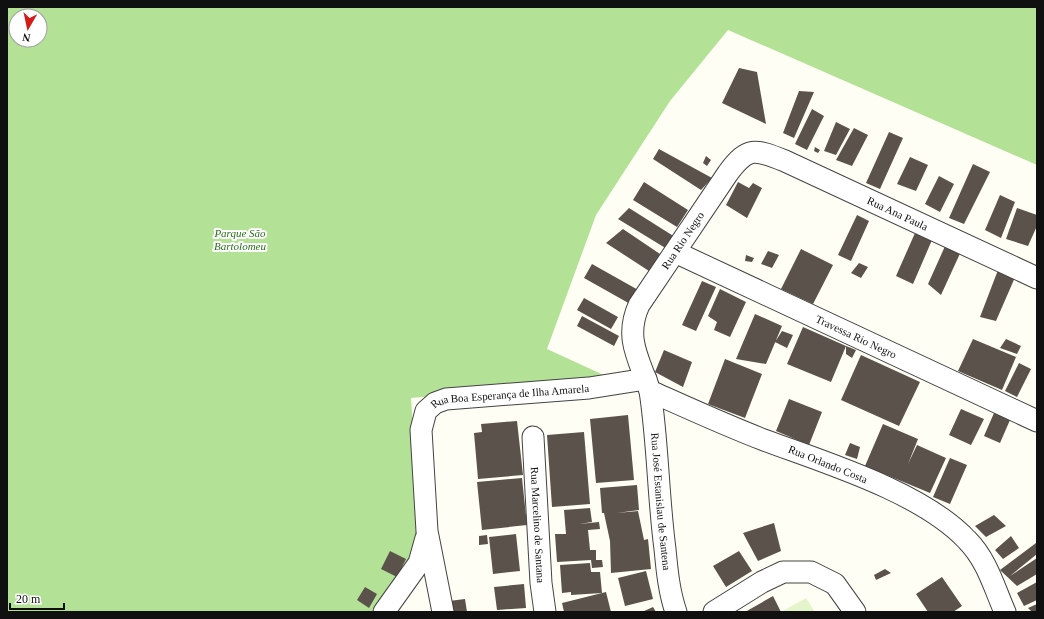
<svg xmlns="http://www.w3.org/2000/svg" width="1044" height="619" font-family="Georgia,serif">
<rect width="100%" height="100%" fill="#fffef4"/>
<path fill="#b3e196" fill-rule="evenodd" d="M7,7H1037V165L728,30L670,101L596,215L547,349L608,377L578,383L411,398L420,532L419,548L378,612H7ZM16,16H40V40H16Z"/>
<path fill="#e4f5cb" d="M806,598L815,612H781Z"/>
<path fill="#5b524b" d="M739,68L757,72L766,124L722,103Z
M799,91L814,92L794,138L783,133Z
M812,109L824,116L807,150L795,144Z
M836,122L850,129L836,155L824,151Z
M854,128L868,135L852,166L836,160Z
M889,132L903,138L880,189L866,183Z
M815,147L820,150L818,153L814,151Z
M659,149L712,178L701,190L653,159Z
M706,156L711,160L707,166L703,163Z
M910,157L928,165L916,191L897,184Z
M973,164L990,172L964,224L949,218Z
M939,176L954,184L940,212L925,204Z
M644,182L688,210L677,227L633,200Z
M738,182L749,188L753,183L762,188L747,218L726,205Z
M1000,195L1015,202L1001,238L985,230Z
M629,208L675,237L667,249L618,219Z
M1017,208L1037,215V226L1028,246L1006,239Z
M857,215L869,221L851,261L838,255Z
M623,229L660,254L649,271L606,243Z
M915,233L932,240L913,284L896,276Z
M946,244L963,247L941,295L928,284Z
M801,249L833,265L813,304L781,289Z
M768,251L779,255L772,268L761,264Z
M746,255L754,258L752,262L745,261Z
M859,263L868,267L861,278L851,273Z
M592,264L640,291L632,305L584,278Z
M998,270L1016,275L996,321L980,317Z
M702,281L716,287L696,331L682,325Z
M720,289L746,302L730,337L714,330L717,322L708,316Z
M584,298L618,317L611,329L577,310Z
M755,314L782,326L766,364L736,359Z
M582,316L619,336L614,346L577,326Z
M803,327L846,346L831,382L787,364Z
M782,331L793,335L787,348L775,342Z
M973,339L1016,357L1002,390L958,371Z
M1006,339L1021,346L1017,354L1000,348Z
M846,346L856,350L852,358L846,354Z
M664,350L692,362L683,387L655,372Z
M861,355L920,382L899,426L841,400Z
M725,359L762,374L745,418L708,404Z
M1019,363L1031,369L1017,397L1005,391Z
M789,399L822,412L809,445L776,431Z
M961,409L984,419L971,445L949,435Z
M994,413L1010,420L1000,443L984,436Z
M628,415L634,480L596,483L590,419Z
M517,421L523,475L478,479L474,433L482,432L481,424Z
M883,424L918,439L908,464L917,445L946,458L930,493L865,466Z
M584,432L590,504L552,507L547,435Z
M850,443L860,447L857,459L845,455Z
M950,458L967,465L950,504L933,497Z
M522,478L527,525L482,530L477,482Z
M637,485L639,510L617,513L638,511L644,540L648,539L651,569L611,573L610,541L604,513H602L600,488Z
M590,508L592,522L579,524L599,522L600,529L588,530L590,550H596V560H602L603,567L592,568L591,560L557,562L555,534H566L564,510Z
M994,515L1006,526L986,537L975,526Z
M774,523L781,551L758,561L743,533Z
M516,534L520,571L493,574L489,537Z
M487,535L488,544L479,545V536Z
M1011,536L1019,548L1003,559L995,550Z
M1036,543L1037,554L1010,576L1037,558V574L1017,586L1000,570Z
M390,551L406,559L397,577L381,569Z
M739,551L752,571L726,587L713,566Z
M590,563L591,572H600L602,593L571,595V592L562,593L560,565Z
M885,569L891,573L876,580L874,575Z
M646,571L653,599L625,606L618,578Z
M942,577L962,606L953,612H928L916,594Z
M1037,582V600L1024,606L1017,593Z
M524,584L526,608L497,610L494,587Z
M365,587L377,594L369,608L357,600Z
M606,592L611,612H564L562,603Z
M773,596L781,612H745Z
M465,599L467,612H450L449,601Z
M1037,604V612H1032L1028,608Z
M653,607L656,612H642Z"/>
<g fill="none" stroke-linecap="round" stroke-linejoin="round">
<g stroke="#434343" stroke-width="23">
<g id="street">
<path id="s1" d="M675,252L1037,421"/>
<path id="s2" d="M650,391C658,443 658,496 665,549C667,570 669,592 676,612"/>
<path id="s3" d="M533,437L541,583L545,612"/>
<path d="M384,612L419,563L426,538"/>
<path id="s4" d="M443,612L427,531L421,430L426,411L435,403L446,399L589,388L646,379"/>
<path d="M714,612L762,582L783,572H811L835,584L855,612"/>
<path id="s5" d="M1005,612C994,587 987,560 967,540C922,492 826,463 764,440C725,425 688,408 650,391C639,359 624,338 639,305L728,173C748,146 755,149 785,161L1037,278"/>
</g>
</g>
<use href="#street" stroke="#fff" stroke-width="21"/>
</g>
<g text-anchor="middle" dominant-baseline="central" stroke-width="4" stroke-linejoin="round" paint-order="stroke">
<g font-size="11" fill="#101010" stroke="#fff">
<text stroke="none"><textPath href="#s5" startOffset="874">Rua Ana Paula</textPath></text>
<text stroke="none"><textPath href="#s5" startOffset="602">Rua Rio Negro</textPath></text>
<text stroke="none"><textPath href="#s1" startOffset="200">Travessa Rio Negro</textPath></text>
<text stroke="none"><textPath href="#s4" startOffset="291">Rua Boa Esperança de Ilha Amarela</textPath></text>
<text transform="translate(828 464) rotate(22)">Rua Orlando Costa</text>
<text stroke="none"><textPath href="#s2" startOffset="111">Rua José Estanislau de Santena</textPath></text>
<text stroke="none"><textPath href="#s3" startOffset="88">Rua Marcelino de Santana</textPath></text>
</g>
<g font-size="11" font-style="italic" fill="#257118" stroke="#fff">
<text x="240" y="233">Parque São<tspan x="240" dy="13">Bartolomeu</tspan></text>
</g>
</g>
<rect width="1044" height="619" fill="none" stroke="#101010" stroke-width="16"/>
<g transform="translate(28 28) rotate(189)"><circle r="19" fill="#ffffff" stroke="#9f9f9f"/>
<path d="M0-3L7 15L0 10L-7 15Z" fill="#d11c18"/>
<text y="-6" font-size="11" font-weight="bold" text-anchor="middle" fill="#101010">N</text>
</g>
<path d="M10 603v6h54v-6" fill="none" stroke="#101010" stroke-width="2"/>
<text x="16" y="603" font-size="12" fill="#101010" stroke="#ffffff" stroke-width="3" paint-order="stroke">20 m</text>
</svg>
